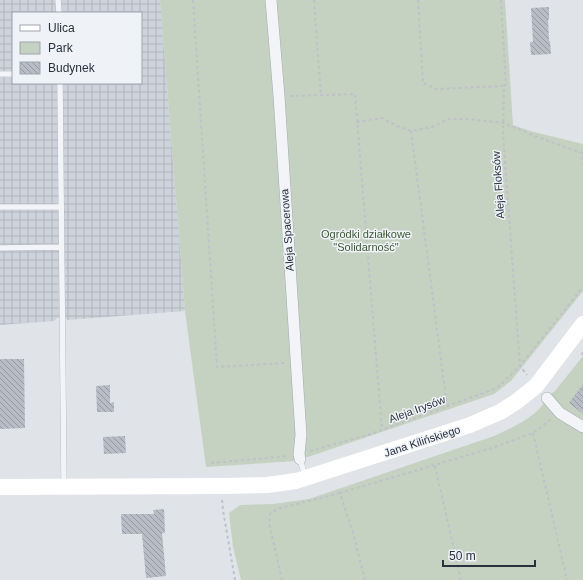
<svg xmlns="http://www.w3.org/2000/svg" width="583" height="580" font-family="Helvetica,sans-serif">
<defs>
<pattern id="industrial-grid" width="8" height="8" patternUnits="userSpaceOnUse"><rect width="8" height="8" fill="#ced2da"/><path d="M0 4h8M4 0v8" fill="none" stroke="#b1b5bc"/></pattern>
<pattern id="building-back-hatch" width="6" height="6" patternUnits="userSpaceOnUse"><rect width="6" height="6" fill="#b7bcc5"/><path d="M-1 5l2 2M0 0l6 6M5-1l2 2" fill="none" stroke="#9599a1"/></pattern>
</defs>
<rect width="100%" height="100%" fill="#e0e3e8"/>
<path fill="url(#industrial-grid)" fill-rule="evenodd" d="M0,0H160L185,311L67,320L66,318H57L54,321L0,325ZM13,13H141V83H13Z"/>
<path fill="#c5d2c1" d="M160,0H505L513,125L530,131L583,144V291L511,381L494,394L296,461L206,467L185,311Z
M583,356V580H241L233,547L229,513L240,505L273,504L309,499L494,436C509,429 523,423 536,412C543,406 547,396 555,391Z"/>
<path fill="url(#building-back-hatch)" d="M549,7V20H548L549,41H550L551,54L531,55L530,42H533L531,8Z
M0,359H24L25,428L0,429Z
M583,384V414L569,403Z
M110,385V403L114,402V412H97L96,386Z
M125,436L126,453L104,454L103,437Z
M164,509L165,533H162L166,576L146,578L142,534H122L121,514H154L153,510Z"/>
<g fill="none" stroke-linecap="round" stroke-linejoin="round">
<g stroke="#a5aab2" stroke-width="6">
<path id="lane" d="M58,0L59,13
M0,74H13
M60,83L64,484
M0,207H61
M0,248L61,247
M300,459L305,476"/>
</g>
<g stroke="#a5aab2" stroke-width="12">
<path id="street" d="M271,0L279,96L301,435L299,454L300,459
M547,398L560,413L583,427"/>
</g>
<path stroke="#bec1c7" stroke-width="2" stroke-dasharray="3 3" stroke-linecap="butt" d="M193,0L217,367L285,363
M314,0L321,96
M418,0L423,83L437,89L503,86
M501,0L506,84L504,86L503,134L520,366L527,375
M290,96L355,94L382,430
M357,122L382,118L397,126L411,131L432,127L448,119H470L504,123L535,136L582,153L583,166
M411,131L447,406
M582,355L583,351
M533,433L567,580
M310,451L368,435L497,388L520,366L583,287
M211,463L288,456
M435,466L461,580
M222,500L223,510L235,580
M282,580L269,523L270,514L277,509L340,493
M365,580L353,533L340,493L492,448L533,433L551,419"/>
<use href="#lane" stroke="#f2f4f7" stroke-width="5.5"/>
<use href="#street" stroke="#f2f4f7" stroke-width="11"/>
<path stroke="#fff" stroke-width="16" d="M0,487L223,486L267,485L296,481L470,425L500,412L516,402L536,386L583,324"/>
</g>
<g text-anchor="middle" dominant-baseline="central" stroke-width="3" stroke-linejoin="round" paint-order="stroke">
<g font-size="11" fill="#29313f" stroke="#eff2f6">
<text transform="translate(498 185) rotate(-94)">Aleja Floksów</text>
<text transform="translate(287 230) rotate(-94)">Aleja Spacerowa</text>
<text transform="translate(417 409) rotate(-20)">Aleja Irysów</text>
<text transform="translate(422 441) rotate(-18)">Jana Kilińskiego</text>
</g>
<g font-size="11" fill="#3d5b37" stroke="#eff2f6">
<text x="366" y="234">Ogródki działkowe<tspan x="366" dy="13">"Solidarność"</tspan></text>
</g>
</g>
<rect x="12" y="12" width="130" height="72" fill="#eff2f6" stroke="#a0a5ad"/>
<rect x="20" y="25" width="20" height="6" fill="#ffffff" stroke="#a0a5ad"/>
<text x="48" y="32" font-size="12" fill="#29313f">Ulica</text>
<rect x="20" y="42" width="20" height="12" fill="#c5d2c1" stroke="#a0a5ad"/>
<text x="48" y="52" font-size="12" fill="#29313f">Park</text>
<rect x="20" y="62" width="20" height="12" fill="url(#building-back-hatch)" stroke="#a0a5ad"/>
<text x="48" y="72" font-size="12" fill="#29313f">Budynek</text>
<path d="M443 560v6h92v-6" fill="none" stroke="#29313f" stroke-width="2"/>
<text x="449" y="560" font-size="12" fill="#29313f" stroke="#eff2f6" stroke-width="3" paint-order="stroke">50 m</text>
</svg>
